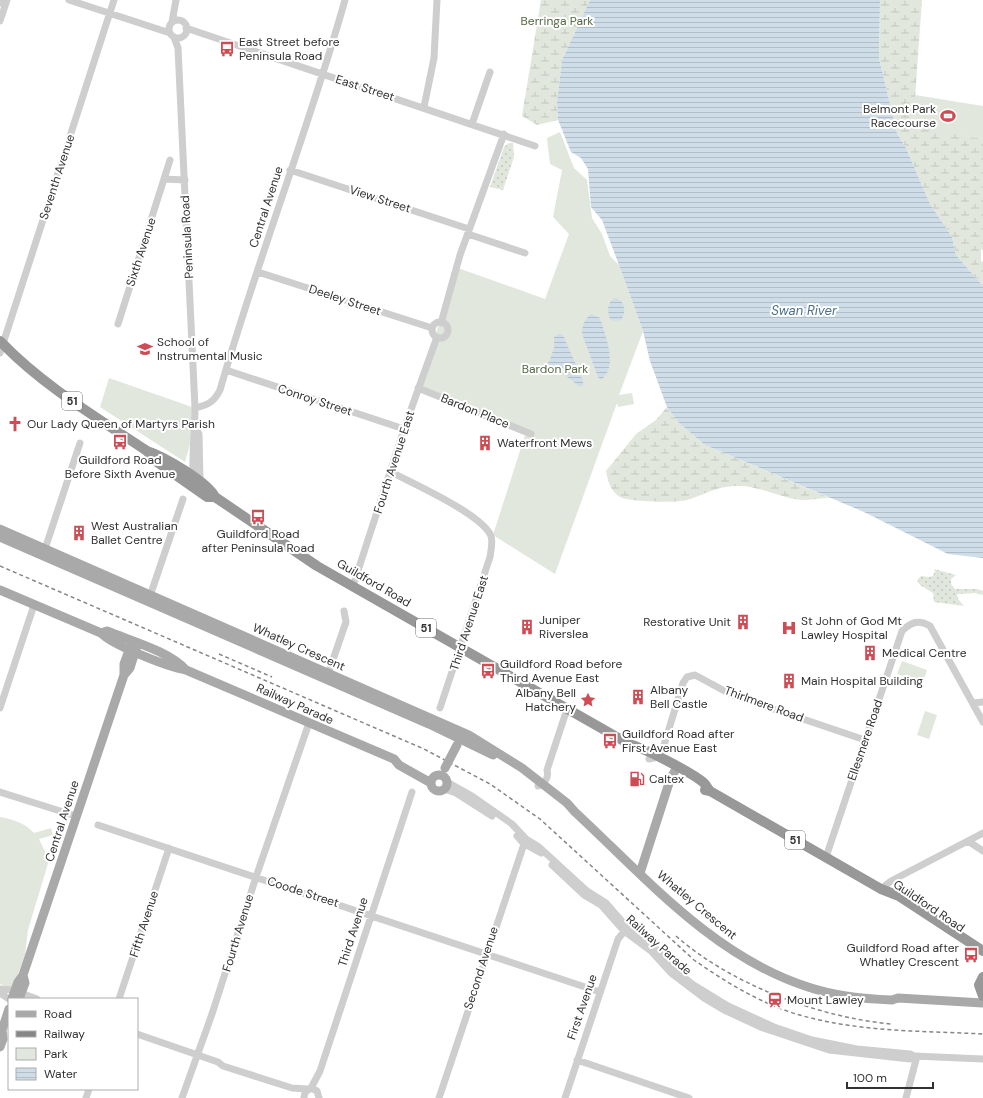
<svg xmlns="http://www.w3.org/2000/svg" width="983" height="1098" font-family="'DM Sans',sans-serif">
<defs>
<pattern id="grass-dots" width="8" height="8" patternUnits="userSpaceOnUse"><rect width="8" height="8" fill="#e1e7dc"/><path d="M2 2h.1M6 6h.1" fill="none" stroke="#c2c7bd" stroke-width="1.8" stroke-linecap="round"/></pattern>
<pattern id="wetland-marsh" width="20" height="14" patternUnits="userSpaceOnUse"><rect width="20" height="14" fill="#e1e7dc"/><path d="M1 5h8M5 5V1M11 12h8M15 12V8" fill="none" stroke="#c2c7bd"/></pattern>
<pattern id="water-rules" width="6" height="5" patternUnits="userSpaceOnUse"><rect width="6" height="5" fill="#cedde7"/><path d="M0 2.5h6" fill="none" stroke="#b1bec7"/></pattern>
</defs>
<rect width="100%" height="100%" fill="#fff"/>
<path fill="url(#grass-dots)" d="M509,143H513L514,157L503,190L490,187L504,147Z
M934,569L956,575L951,579V584L955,589H977L983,591V595L976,593L957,594L958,599L964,606L934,602L933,593L920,585L917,580L921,576L929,577L933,576L935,571Z"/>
<path fill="url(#wetland-marsh)" d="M541,0H590L562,60L557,102L558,120L537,125L522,116Z
M880,0H922L913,126L983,139V250L981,249V261L983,262V286L956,255L952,237L930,204L906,148L897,133L879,58Z
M667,407L679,423L705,445L830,498C821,498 811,500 802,500C779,498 759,485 736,486C717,486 704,495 687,500C676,503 628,502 620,497C610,491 608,481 606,471L636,434L656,420Z"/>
<path fill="#e1e7dc" d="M915,95L983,106V139L913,127Z
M560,132L574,168L587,180L592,218L602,234L610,256L619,265L643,331L619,395L632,393L634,404L618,407L617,403L555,574L493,535L526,432L418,386L458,268L545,299L569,234L553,217L562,170L550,164L547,138Z
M109,378L195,408L193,434L185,462L100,407Z
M902,661L927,670L923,682L897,674Z
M925,711L937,715L929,739L917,735Z
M0,817C12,819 25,823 34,833L51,828L53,835L39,839L49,860L28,930L25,955L14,985L9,988L0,984Z"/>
<path fill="url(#water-rules)" d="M590,0H880L879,58L897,133L906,148L930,204L952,237L956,255L983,286V558L948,554L864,512L705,445L679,423L667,407L650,361L643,331L619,265L602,220L591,207L588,169L581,158L571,152L558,120L557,102L562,60Z
M615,298C625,301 627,311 621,320L615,321L610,319C607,311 607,302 615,298Z
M591,314L600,318C605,335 619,367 601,380L598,377L582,334C582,326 584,320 591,314Z
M559,334L563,335L583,381V385L580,387L565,375L542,370L540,367L549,362L554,348V337Z"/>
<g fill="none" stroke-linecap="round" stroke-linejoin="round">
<path stroke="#cecece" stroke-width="7" d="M69,0L170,33
M0,3L1,0
M169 29a9 9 0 1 1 18 0a9 9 0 1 1-18 0Z
M0,21L7,0
M172,22L176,0
M186,28L535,146
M174,37L178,48L195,408C195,431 192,454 193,478
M424,107L434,58L437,0
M472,124L490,72
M290,170L469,229
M164,179L185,180
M468,234L525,253
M258,272L432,328
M432 330a8 8 0 1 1 16 0a8 8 0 1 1-16 0Z
M441,323L460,255L504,134
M118,324L170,160
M0,353L114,0
M226,370L404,429
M418,388L531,434
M195,408C208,405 214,402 220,390C258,258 308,131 345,0
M195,426L199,434L200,481
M391,472C414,484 482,514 491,536C493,542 491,551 490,557L440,708
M44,552L80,443
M353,586L404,429L437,337
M149,599L183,499
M327,677L346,622L344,611
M973,703L983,702
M0,708L34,605
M649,759L658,757L661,755L683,683L687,677L695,675L732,695L865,740
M447,782L472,796L512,824L526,839L539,847L587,891L606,903L627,927L653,945L675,970L692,984L728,1006L774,1027L812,1040L857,1049L910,1054L914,1056L983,1059
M538,786C545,784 549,777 547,770L567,709
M444,789L456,793L492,816
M0,792L76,816
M98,825L600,992
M517,836L523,843L541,853
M968,841L983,851
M826,857L902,631C911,622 919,619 930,626L983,722
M552,865L584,895L601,905L624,931L651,951L671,973L704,998L724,1010L763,1028L829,1050L910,1059L914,1056
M881,889L891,881L983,833
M0,989L15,990
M0,993L9,999
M21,993L37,999
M119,999L169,848
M137,1034L218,1062L223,1066L292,1088L308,1089
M577,1060L689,1098
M311,1088L320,1071L412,792
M86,1098L89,1089
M182,1098L212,1014L256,877L309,723
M304,1098L305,1092L311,1088L317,1091L319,1098
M439,1098L525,841
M565,1098L618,939L627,928
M906,1098L917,1056"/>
<path stroke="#a9a9a9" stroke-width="9" d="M0,529L469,735L522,768L567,803L575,812C645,877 714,957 808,987C835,996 864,999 892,1000L898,998L983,1003
M0,537L429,724L493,755
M0,590L101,633C112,645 168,667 186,670L394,759L399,765L431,783
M101,633L107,631C131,641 169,651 186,670
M124,675L130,668L137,646
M431 783a8 8 0 1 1 16 0a8 8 0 1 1-16 0Z
M640,873L670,780L677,767
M12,999L18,982L23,975L124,675V664L132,642
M19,999L25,983L23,975
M0,1047L3,1039L2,1030L9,1009"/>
<path stroke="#989898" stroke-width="10" d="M0,341C42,385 96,417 147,451C163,456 208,482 215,497L317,566L629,744C644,748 693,773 704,783C706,785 708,789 710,791
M147,451L154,460L207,497H215
M705,790L710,791L881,889L899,896L983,951
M983,977L979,985L983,996"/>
<path stroke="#868686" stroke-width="1.5" stroke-dasharray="4 3" stroke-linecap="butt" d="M0,566L424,749L490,784L540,819L694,960C730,985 768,1008 811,1018C867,1032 926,1031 983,1034
M219,654L272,677
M676,936C732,985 818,1017 891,1024"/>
<path stroke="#a9a9a9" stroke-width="9" d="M445,768L457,745"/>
</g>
<defs>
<g id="bus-bare" transform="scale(1.2)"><path d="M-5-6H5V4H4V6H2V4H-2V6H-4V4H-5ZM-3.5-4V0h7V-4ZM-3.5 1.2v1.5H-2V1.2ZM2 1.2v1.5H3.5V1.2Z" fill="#d04c55" stroke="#fff" stroke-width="2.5" paint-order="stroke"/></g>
<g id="stadium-bare" transform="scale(1.2)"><path d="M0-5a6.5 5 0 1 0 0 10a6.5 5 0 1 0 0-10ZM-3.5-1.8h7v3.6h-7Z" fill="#d04c55" stroke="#fff" stroke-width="2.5" paint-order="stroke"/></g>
<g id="school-bare" transform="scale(1.2)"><path d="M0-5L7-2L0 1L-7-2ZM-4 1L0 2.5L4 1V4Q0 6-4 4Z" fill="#d04c55" stroke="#fff" stroke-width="2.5" paint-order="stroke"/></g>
<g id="church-bare" transform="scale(1.2)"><path d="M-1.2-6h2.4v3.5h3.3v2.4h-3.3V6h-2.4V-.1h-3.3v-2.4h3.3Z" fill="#d04c55" stroke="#fff" stroke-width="2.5" paint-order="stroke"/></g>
<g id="building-bare" transform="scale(1.2)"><path d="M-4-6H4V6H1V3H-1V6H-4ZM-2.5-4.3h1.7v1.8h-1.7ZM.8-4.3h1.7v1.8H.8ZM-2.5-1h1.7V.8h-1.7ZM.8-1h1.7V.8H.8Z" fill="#d04c55" stroke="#fff" stroke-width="2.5" paint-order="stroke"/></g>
<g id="hospital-bare" transform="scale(1.2)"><path d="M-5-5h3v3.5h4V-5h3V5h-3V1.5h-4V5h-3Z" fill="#d04c55" stroke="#fff" stroke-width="2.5" paint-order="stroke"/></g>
<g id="sight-bare" transform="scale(1.2)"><path d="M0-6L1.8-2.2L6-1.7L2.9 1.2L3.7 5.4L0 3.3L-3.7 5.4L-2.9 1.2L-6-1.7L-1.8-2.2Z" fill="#d04c55" stroke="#fff" stroke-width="2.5" paint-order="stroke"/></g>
<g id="fuel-bare" transform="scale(1.2)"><path d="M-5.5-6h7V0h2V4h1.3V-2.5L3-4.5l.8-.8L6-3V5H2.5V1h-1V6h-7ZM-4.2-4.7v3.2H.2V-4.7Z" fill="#d04c55" stroke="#fff" stroke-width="2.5" paint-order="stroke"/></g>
<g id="station-bare" transform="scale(1.2)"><path d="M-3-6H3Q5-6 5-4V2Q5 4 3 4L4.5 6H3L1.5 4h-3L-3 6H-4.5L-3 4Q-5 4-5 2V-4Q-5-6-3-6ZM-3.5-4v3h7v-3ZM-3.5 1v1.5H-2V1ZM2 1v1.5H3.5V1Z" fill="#d04c55" stroke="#fff" stroke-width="2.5" paint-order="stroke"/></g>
</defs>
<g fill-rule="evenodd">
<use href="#bus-bare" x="227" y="49"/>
<use href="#stadium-bare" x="948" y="116"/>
<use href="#school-bare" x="145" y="349"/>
<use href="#church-bare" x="15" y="424"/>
<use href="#bus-bare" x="120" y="442"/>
<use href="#building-bare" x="485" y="443"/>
<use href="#bus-bare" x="258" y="517"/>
<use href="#building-bare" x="79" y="533"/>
<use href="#building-bare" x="743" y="622"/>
<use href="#building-bare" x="527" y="627"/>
<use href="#hospital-bare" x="789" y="628"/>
<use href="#building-bare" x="870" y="653"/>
<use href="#bus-bare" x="488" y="671"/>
<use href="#building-bare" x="789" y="681"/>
<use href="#building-bare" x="638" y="697"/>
<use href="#sight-bare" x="588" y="700"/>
<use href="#bus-bare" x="610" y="741"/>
<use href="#fuel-bare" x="637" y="779"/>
<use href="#bus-bare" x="971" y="955"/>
<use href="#station-bare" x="775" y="1000"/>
</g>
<g text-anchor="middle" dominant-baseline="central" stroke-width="4" stroke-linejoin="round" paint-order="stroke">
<g fill="#fff" stroke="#6f6f6f" stroke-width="1">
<rect x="62" y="392" width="20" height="18" rx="3"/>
<rect x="416" y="619" width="20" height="18" rx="3"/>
<rect x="785" y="831" width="20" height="18" rx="3"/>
</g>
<g font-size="11" font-weight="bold" fill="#313131">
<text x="72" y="401">51</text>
<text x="426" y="628">51</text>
<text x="795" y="840">51</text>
</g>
<g font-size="12" fill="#556844" stroke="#fff">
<text x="557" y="21">Berringa Park</text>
<text x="555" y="369">Bardon Park</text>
</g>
<g font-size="12" fill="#313131" stroke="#fff" text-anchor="start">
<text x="239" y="42">East Street before<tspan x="239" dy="14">Peninsula Road</tspan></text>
<text x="936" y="109" text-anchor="end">Belmont Park<tspan x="936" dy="14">Racecourse</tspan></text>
<text x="157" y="342">School of<tspan x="157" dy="14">Instrumental Music</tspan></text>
<text x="27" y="424">Our Lady Queen of Martyrs Parish</text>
<text x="497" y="443">Waterfront Mews</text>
<text x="120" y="460" text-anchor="middle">Guildford Road<tspan x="120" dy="14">Before Sixth Avenue</tspan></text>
<text x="91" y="526">West Australian<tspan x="91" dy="14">Ballet Centre</tspan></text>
<text x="258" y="534" text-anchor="middle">Guildford Road<tspan x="258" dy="14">after Peninsula Road</tspan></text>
<text x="539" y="620">Juniper<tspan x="539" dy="14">Riverslea</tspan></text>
<text x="801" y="621">St John of God Mt<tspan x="801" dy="14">Lawley Hospital</tspan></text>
<text x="731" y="622" text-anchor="end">Restorative Unit</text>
<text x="882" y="653">Medical Centre</text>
<text x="500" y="664">Guildford Road before<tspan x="500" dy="14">Third Avenue East</tspan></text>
<text x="801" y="681">Main Hospital Building</text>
<text x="650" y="690">Albany<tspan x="650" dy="14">Bell Castle</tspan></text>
<text x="576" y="693" text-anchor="end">Albany Bell<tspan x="576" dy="14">Hatchery</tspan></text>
<text x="622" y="734">Guildford Road after<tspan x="622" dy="14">First Avenue East</tspan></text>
<text x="649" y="779">Caltex</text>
<text x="959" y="948" text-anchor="end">Guildford Road after<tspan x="959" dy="14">Whatley Crescent</tspan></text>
<text x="787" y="1000">Mount Lawley</text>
</g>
<g font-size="12" fill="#313131" stroke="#fff">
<text transform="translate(365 88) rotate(18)">East Street</text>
<text transform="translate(57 177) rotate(-72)">Seventh Avenue</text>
<text transform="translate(380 199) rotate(18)">View Street</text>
<text transform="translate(266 207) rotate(-72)">Central Avenue</text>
<text transform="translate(187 237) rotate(-93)">Peninsula Road</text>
<text transform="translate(141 252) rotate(-72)">Sixth Avenue</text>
<text transform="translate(345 300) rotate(18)">Deeley Street</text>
<text transform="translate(315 400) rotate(18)">Conroy Street</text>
<text transform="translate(475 411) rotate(22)">Bardon Place</text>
<text transform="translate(394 462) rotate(-72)">Fourth Avenue East</text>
<text transform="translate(374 583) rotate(30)">Guildford Road</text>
<text transform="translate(469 623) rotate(-72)">Third Avenue East</text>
<text transform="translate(299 647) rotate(24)">Whatley Crescent</text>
<text transform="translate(295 704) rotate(24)">Railway Parade</text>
<text transform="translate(764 704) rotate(20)">Thirlmere Road</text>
<text transform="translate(865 740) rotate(-71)">Ellesmere Road</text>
<text transform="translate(62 821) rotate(-72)">Central Avenue</text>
<text transform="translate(303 892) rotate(18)">Coode Street</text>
<text transform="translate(697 905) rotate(40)">Whatley Crescent</text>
<text transform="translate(929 906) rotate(34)">Guildford Road</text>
<text transform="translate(144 924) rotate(-72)">Fifth Avenue</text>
<text transform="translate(353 932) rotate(-72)">Third Avenue</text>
<text transform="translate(238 933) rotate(-73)">Fourth Avenue</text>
<text transform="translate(659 945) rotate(42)">Railway Parade</text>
<text transform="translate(481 968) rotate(-72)">Second Avenue</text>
<text transform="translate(582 1007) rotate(-71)">First Avenue</text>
</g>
<g font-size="13" font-style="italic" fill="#49708a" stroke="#fff">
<text x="804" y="310">Swan River</text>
</g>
</g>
<rect x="8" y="998" width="130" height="92" fill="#ffffff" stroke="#adadad"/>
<rect x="16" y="1011" width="20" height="6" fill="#a9a9a9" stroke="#adadad"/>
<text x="44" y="1018" font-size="12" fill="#313131">Road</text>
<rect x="16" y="1031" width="20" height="6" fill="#868686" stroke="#adadad"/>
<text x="44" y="1038" font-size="12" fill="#313131">Railway</text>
<rect x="16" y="1048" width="20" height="12" fill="#e1e7dc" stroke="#adadad"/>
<text x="44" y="1058" font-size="12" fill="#313131">Park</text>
<rect x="16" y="1068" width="20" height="12" fill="url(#water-rules)" stroke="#adadad"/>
<text x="44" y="1078" font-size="12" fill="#313131">Water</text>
<path d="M847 1082v6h86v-6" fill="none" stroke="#313131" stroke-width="2"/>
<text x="853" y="1082" font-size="12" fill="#313131" stroke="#ffffff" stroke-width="3" paint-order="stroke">100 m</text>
</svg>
